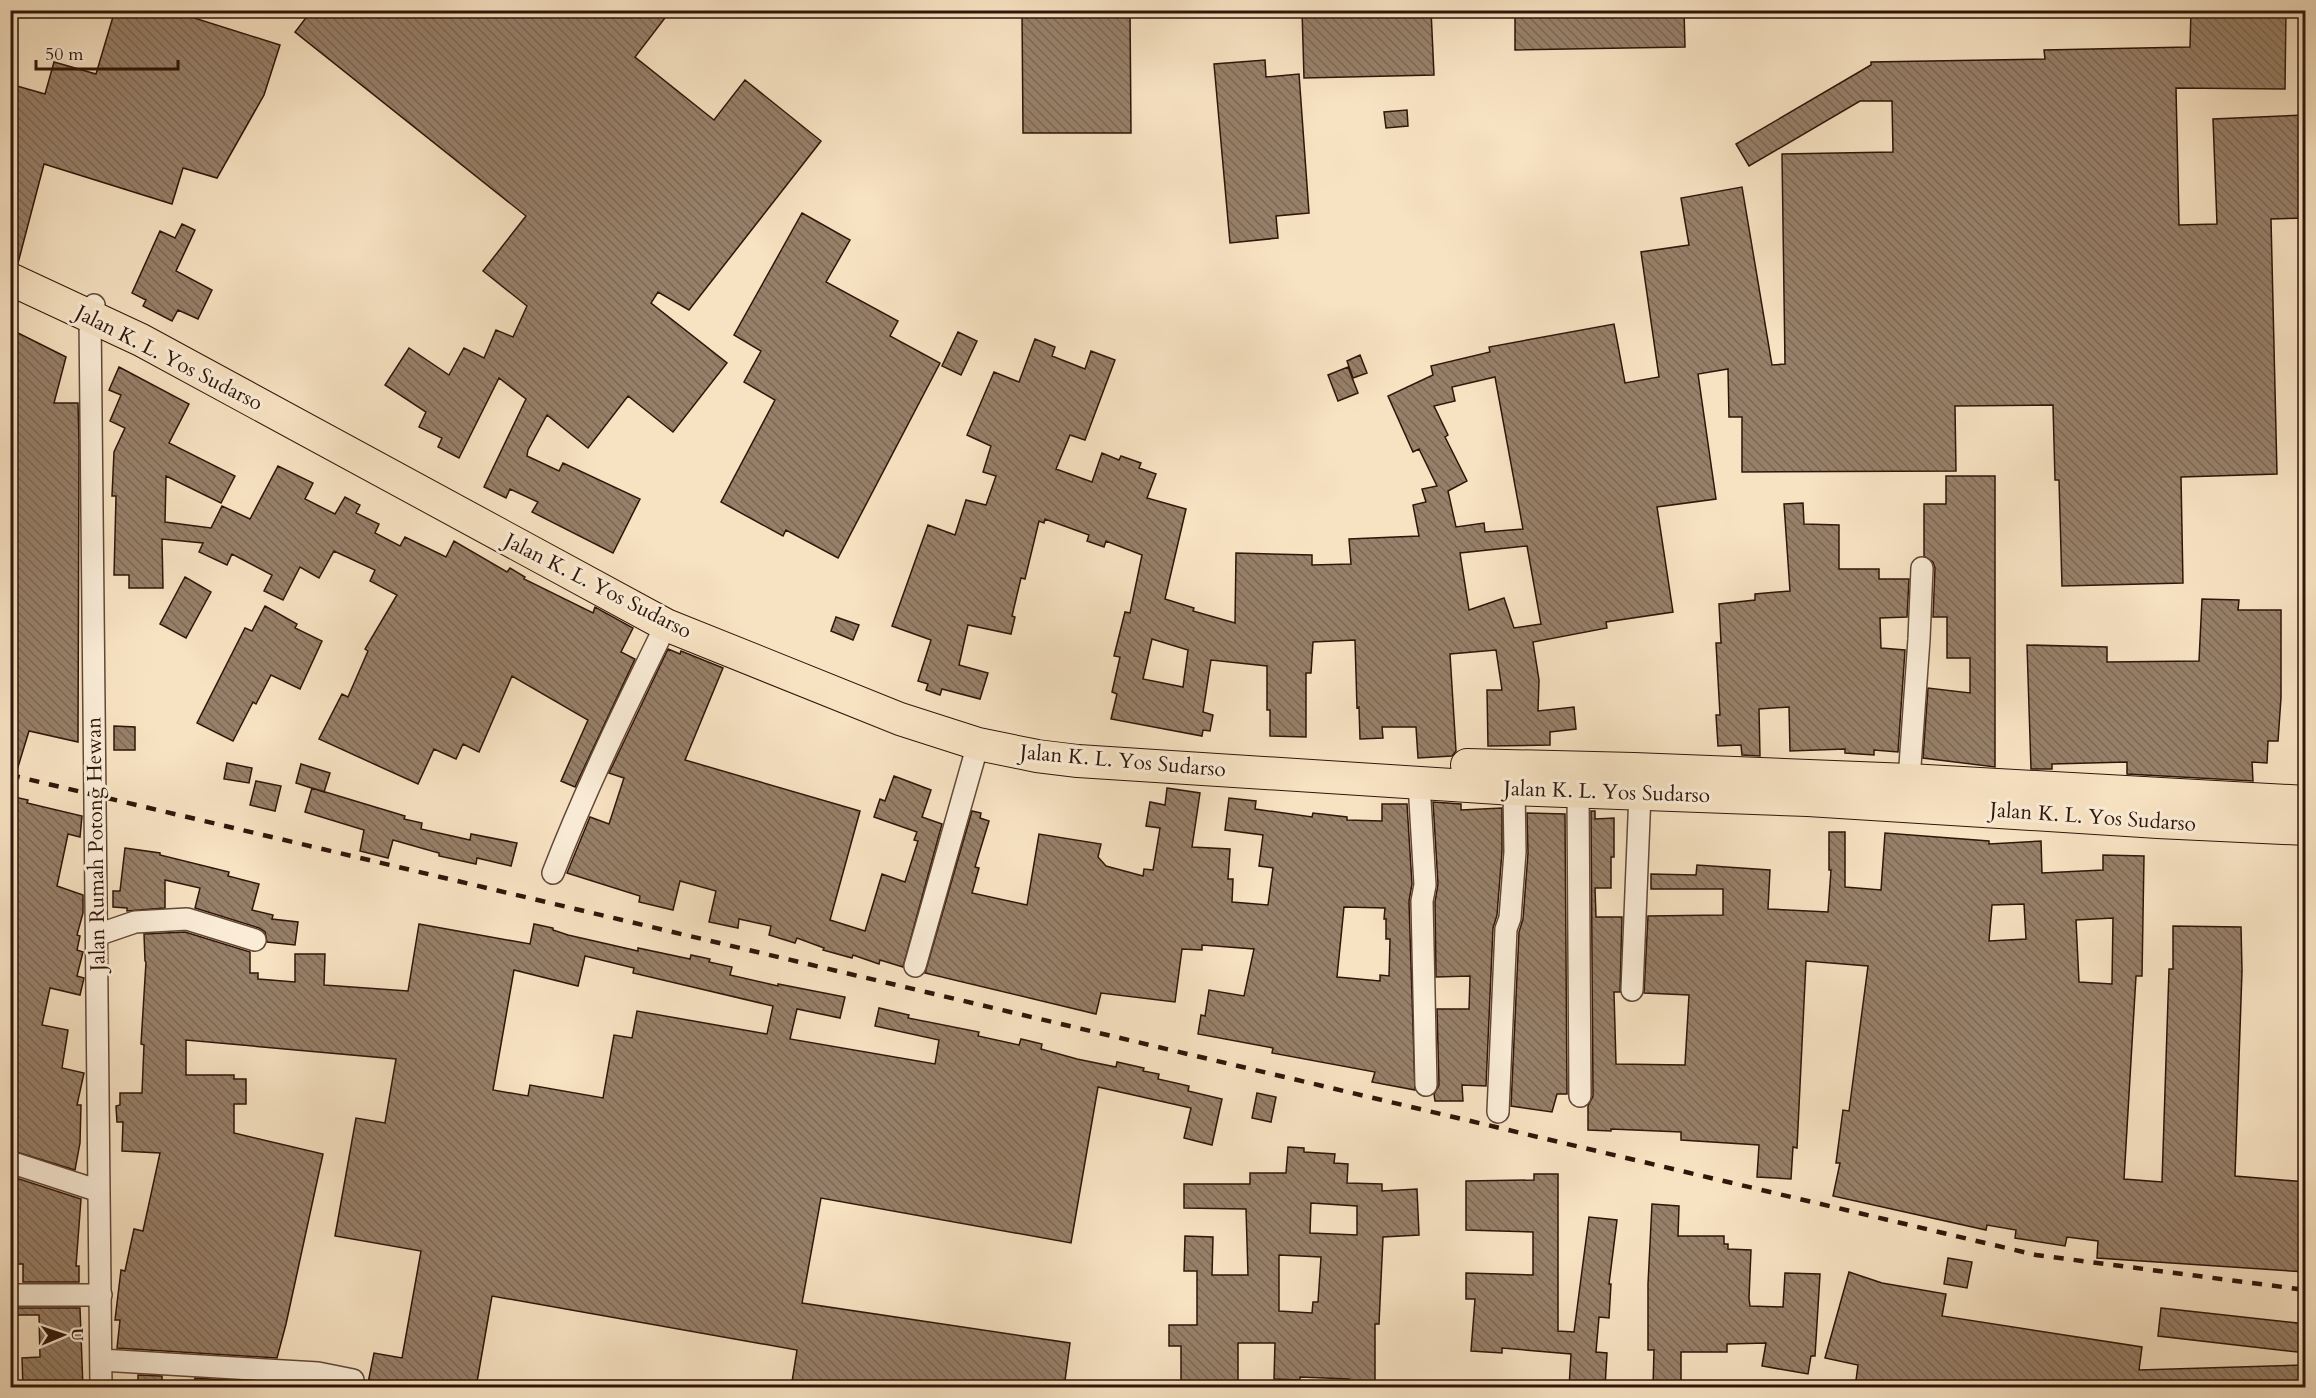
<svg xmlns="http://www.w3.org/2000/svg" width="2316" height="1398" font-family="Cardo,serif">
<defs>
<pattern id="building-back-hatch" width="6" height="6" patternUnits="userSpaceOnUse" patternTransform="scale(1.5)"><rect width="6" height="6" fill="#978069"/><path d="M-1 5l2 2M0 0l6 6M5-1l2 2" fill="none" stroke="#7c6855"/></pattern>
</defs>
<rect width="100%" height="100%" fill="#f7e2c2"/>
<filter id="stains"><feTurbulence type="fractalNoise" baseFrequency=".00333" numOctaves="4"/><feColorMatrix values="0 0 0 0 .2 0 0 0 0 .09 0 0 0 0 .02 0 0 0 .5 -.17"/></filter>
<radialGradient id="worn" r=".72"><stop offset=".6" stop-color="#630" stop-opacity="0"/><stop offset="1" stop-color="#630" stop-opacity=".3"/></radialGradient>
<path fill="url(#building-back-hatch)" stroke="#301509" stroke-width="1.5" fill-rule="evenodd" d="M115,10H169L280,45L264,95L217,178L183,168L172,204L44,164L18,263L10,261V84L45,94L54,62L96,74Z
M312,10H671L635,57L714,120L745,80L821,141L689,310L658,292L651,303L727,363L673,432L628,396L588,448L547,415L528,450L527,456L559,471L563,463L640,499L613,553L532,512L538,502L510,489L506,498L484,487L526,399L499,378L459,458L438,447L442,438L419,427L426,412L385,385L409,348L449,375L464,348L484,358L496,330L513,337L527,306L483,271L526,216L295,32Z
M1022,10H1130L1131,133H1023Z
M1302,10H1431L1434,75L1304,78Z
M1515,10H1684L1685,47L1515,50Z
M2191,10H2286L2285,89L2176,88L2179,225L2217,224L2213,119L2304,115L2306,218L2271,219L2277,474L2181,477L2183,583L2062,586L2059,480H2055L2053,405L1955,406L1956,471L1742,472V417H1729L1728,369L1698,374L1716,499L1657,507L1673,612L1606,622L1607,628L1533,642L1539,680L1538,711L1574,707L1576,729L1550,732V745L1488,746L1487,690H1502L1496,650L1450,654L1456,751L1452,756L1418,758L1416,727H1382L1383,738L1360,739L1359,707L1357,708L1355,640L1313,642L1311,673H1306V737L1270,736V710H1267V666L1211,660L1203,712L1213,715L1210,731L1203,730L1202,736L1111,719L1117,694L1112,692L1120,657L1114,656L1125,612L1130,613L1142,555L1106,541L1104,547L1087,541L1089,535L1045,519L1044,523L1039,521L1025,579L1021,578L1012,616L1015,617L1011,634L968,625L959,665L988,673L980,699L942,689L940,695L926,690L928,684L918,681L931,640L892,626L928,525L955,535L966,500L986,505L996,476L983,472L991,446L967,435L994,372L1019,382L1035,339L1055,347L1052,356L1085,369L1091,351L1115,360L1085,440L1070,435L1056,469L1092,482L1102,453L1119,460L1121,456L1141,463L1139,468L1156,474L1147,498L1186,509L1165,599L1194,608L1193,611L1235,623L1236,553L1312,555V565L1351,564L1349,539L1419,536L1413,505L1426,502L1422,489L1437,486L1419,449L1413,452L1388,396L1433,375L1431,366L1490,352L1489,347L1614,324L1625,383L1659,377L1641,252L1689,245L1681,198L1742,187L1772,365L1785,364L1782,154L1893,152L1892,101H1860L1749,166L1736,144L1871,65V62L2045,59L2044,50L2190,47ZM1495,377L1523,529L1485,532L1484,523L1456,527L1448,491L1467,481L1445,437L1448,435L1434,406L1455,401L1452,387ZM1527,546L1541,624L1514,628L1504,598L1469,610L1460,553ZM1152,639L1188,650L1183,687L1143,679Z
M1265,60L1266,77L1299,74L1309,213L1276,216L1278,238L1230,243L1214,64Z
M1407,110L1408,126L1386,128L1384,112Z
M802,213L850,240L826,282L898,321L890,336L940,363L838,558L786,530L783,536L721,502L775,400L744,382L761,351L734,335Z
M182,224L195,230L176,271L212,290L198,319L178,310L172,321L143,306L146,300L132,293L160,231L175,238Z
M10,329L66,357L54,403H78L79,444L78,742L29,731L14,780L10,779Z
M958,332L977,341L961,375L942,366Z
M1360,355L1367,373L1353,378L1347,361Z
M119,367L189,404L169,443L235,476L221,503L166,476L165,522L211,528L222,506L250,519L278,466L313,483L305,499L335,514L345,497L360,505L356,513L379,524L375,533L400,546L405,537L446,557L454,541L507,572L510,568L525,577L524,579L593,613L595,607L633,628L621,652L635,659L575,787L561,781L588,720L512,676L479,752L463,744L456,759L434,749L418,784L319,739L342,694L348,697L368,651L365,649L397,595L370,581L375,570L334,551L319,578L300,567L283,600L264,591L272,575L232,554L227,565L199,552L203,543L162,539L163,588H129V575H114L116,496H112L114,452L125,428L110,421L121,395L109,390Z
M1348,367L1358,393L1338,401L1328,375Z
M1946,476H1995V767L1923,758L1928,688L1970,693V658H1947V617H1933L1935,568L1933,562L1924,556V504H1946Z
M1803,503L1804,524L1839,525V569H1879V579H1909L1907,617L1880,618L1881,648L1905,650L1898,752L1874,750V755L1845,753V749L1790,751L1789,707L1759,709L1760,756L1742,755L1741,745L1718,746L1716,715H1720L1716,643H1721L1719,604L1755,600V594L1790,591L1784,504Z
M185,577L211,592L186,638L160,624Z
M2202,599L2239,600L2238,610H2281V698L2278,741H2268L2267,763L2252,762L2253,781L2127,774V762L2052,764V769H2031L2027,645L2107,647V662L2199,661Z
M265,606L297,624L295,628L322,641L300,689L271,675L256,704L253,702L233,741L197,723L245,628L252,631Z
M836,617L859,625L853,640L831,631Z
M668,649L680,654L681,651L723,668L685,760L860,811L830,920L865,931L882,874L905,882L918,841L914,840L917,832L874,817L880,799L885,801L894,776L931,790L922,817L942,824L903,967L880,960L879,964L853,955L852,958L823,950L824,948L797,938L795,943L769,935L771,926L739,919L738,928L709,922L716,891L680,881L673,910L639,902L640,896L567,873L590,817L609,824L624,778L609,773Z
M114,726L135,727V750H114Z
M227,763L252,768L249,783L224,779Z
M301,764L330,773L324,792L296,783Z
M256,781L281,786L275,811L250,805Z
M312,788L405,816L404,819L422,823L421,829L470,840L471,834L517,843L511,866L477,858L476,864L439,856V853L393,840L388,858L360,851L364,830L305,812Z
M1167,788L1200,793L1192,847L1230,849L1228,879H1233L1232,902L1268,905L1273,868L1259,866L1263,835L1225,830L1229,798L1256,801L1255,809L1312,817L1313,813L1347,817V820L1382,821V804H1407L1412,884L1409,901L1415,1090L1372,1082L1375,1072L1272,1053L1273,1048L1198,1034L1201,1015L1205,1016L1209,990L1244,996L1254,949L1202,945V950L1182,949L1175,1002L1101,993L1096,1014L925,973L972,811L981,813L980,818L989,821L975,867L979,868L972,893L1027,905L1039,834L1101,844L1098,857L1106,866L1143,876L1144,869L1153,870L1160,828L1146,826L1150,802L1165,805ZM1344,907L1385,908L1384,919H1386V939H1390L1389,976L1380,975V981L1337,977Z
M10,796L28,800L27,803L82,816L80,837L68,834L57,886L83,895V913L77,935L80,936L77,950L83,952L77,976L84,978L80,995L50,988L42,1025L68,1030L62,1068L84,1073L77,1105H81L80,1143L75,1170L10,1150V1124H12L14,1095H10V1043L17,1006L10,1005L14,976H10Z
M1433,802L1461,804V810L1502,808V852L1497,915L1493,928L1486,1086L1462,1085L1463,1101H1435L1434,1094L1439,1085L1437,1009H1469L1470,976L1436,977L1435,902L1438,884Z
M1591,811H1595V819L1614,818V857H1611V888H1595L1596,917H1622L1620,992H1614L1616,1064L1685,1065L1689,995L1644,993L1648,916L1723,915V889H1651V874L1696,875L1697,865L1770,870L1768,909L1828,912L1831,870H1829V832H1845V887L1881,890L1885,833L1989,841V844L2041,841L2042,873L2103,870V855L2144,856L2142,976H2136L2124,1179L2162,1182L2169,969H2173V926L2241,927L2242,971L2235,1176L2306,1182V1272L2097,1258L2098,1241L2067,1237L2065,1246L2015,1238L2016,1230L1987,1225L1986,1230L1833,1196L1840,1163H1836L1843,1110L1849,1111L1868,966L1806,961L1797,1148L1793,1147L1791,1179L1757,1177L1759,1145L1681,1140V1132L1611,1129V1131L1588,1130V1106L1593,1096ZM2024,904L2026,939L1989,941L1992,905ZM2113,918L2112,984L2079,982L2076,920Z
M1527,813L1565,814L1567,1094H1557L1552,1112L1511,1106L1519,932L1523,919L1528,853Z
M125,848L160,853V855L229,872L228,876L259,884L252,910L273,915L272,919L298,922L295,945L267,942L265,932L259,928L195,908L200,888L165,880V908L127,911V908L113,907V891H120Z
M419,924L530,944L534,924L553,928V930L568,935L638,951V948L690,959L691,955L710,959L709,962L732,967L730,975L778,986V984L845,997L840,1018L797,1009L790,1039L935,1064L939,1040L875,1026L879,1008L909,1015L908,1018L979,1032L978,1036L1019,1045L1021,1039L1042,1044L1041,1049L1077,1059L1116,1067L1117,1062L1144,1068L1143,1071L1159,1074L1158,1079L1189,1086L1188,1091L1222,1099L1212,1145L1184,1138L1191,1108L1098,1087L1071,1243L821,1198L802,1303L1070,1343L1064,1388H791L797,1350L492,1296L476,1388H367L374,1353L402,1358L421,1251L335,1236L356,1118L385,1123L396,1059L186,1040V1075H234V1079H246V1104H234V1133L323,1154L286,1324L277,1358L117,1348L120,1320H115L121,1270L125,1271L134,1229L143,1231L160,1153L122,1151L123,1122H117L116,1106L120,1105V1093H142L144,1045L141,1044L146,962L145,961L144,934L185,932L250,952V973H258V979L295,982V954H325L324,985L408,991ZM585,956L634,968L633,973L773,1006L767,1034L637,1011L632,1038L614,1035L603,1098L530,1085L528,1096L493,1090L514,970L578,986Z
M1257,1093L1276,1097L1271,1122L1252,1118Z
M1288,1147L1304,1148V1152L1335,1154L1334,1163L1348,1164L1347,1183L1382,1184V1191L1417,1189L1419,1235L1383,1237L1379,1324H1375V1388H1349V1379L1300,1377V1380L1274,1379L1275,1343H1238V1386L1181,1388V1346H1169V1325H1197V1271H1184L1185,1236L1213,1237L1212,1275H1248L1246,1209L1184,1208V1184H1250V1173H1286ZM1311,1203L1357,1206V1235L1310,1233ZM1279,1255L1321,1257L1318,1302H1313L1312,1313L1279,1311Z
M1534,1174H1558V1331L1574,1332L1589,1217L1617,1220L1609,1284H1611L1609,1318L1599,1317L1596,1352L1607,1353L1605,1388H1569L1571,1354L1502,1348V1353L1471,1351L1475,1299H1466V1273L1533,1275V1232L1466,1230V1181L1534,1180Z
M10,1176L81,1199L76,1266H79V1282H23V1264H16L17,1237L10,1236Z
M1652,1204L1679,1206L1678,1236H1724V1244H1728V1249L1751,1250L1749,1298L1750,1306L1783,1307L1785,1273L1820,1274L1815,1356H1811L1808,1374L1762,1366L1766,1343L1727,1344V1352H1681V1388H1653L1654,1350H1648V1284Z
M1948,1258L1972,1262L1967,1288L1944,1284Z
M1849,1272L1882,1283L1946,1294L1942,1316L2142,1347L2139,1370L2306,1365V1388H1855L1858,1365L1825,1358Z
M10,1308H80L83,1388H23L22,1358L40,1357L39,1315H10Z
M2161,1308L2306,1324V1353L2158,1336Z
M138,1375L162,1376V1388H138Z
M195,1378L271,1383L269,1388H193Z"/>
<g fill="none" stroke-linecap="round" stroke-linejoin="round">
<g stroke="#624837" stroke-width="24">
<path id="minor" d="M94,305L90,316L101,1388
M1909,780L1919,639L1922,568
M1419,783L1425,885L1422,901L1426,1085
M1578,791L1580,1096
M553,873C586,788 626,706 666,625
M97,935L135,922L187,919L255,940
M915,966L978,744
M1632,990L1640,793
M1498,1112L1506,929L1510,918L1515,852L1514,789
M10,1162L99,1191
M10,1295H101
M101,1360L318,1373L353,1380"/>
</g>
<g stroke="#301509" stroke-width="34">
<path id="highway" d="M10,279L141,340L666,625L900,719L978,744L1037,756L1078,761L1514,789L1808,800L2158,822L2306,829
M1467,765L1634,769L1909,780L2306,802"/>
</g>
<use href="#minor" stroke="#faecd7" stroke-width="21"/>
<use href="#highway" stroke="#f7e2c2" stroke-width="32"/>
<path stroke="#301509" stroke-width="4.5" stroke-dasharray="10 10" stroke-linecap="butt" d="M10,775L2036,1255L2306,1290"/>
</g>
<g text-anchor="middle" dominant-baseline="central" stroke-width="6" stroke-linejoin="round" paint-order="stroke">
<g font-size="21" fill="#301509" stroke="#faecd7">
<text transform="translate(169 358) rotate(27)">Jalan K. L. Yos Sudarso</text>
<text transform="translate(598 586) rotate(27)">Jalan K. L. Yos Sudarso</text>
<text transform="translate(1123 761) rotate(5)">Jalan K. L. Yos Sudarso</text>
<text transform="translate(1607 792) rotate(2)">Jalan K. L. Yos Sudarso</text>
<text transform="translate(2093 817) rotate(4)">Jalan K. L. Yos Sudarso</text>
<text transform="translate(96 844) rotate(-91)">Jalan Rumah Potong Hewan</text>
</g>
</g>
<rect width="2316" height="1398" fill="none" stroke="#f7e2c2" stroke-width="36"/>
<rect x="12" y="12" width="2292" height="1374" fill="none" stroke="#301509" stroke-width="3"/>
<rect x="18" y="18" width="2280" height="1362" fill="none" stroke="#301509" stroke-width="1.5"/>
<g transform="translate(63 1335) rotate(88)" stroke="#faecd7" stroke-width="4.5" paint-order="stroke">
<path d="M0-4.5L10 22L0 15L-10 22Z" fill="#301509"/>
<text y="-9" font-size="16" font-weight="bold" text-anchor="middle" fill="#301509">U</text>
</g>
<path d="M36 60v9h142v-9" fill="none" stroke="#301509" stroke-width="3"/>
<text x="45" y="60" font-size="18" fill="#301509" stroke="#faecd7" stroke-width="4.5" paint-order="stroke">50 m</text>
<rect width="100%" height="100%" filter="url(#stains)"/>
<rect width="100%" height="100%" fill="url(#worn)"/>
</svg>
